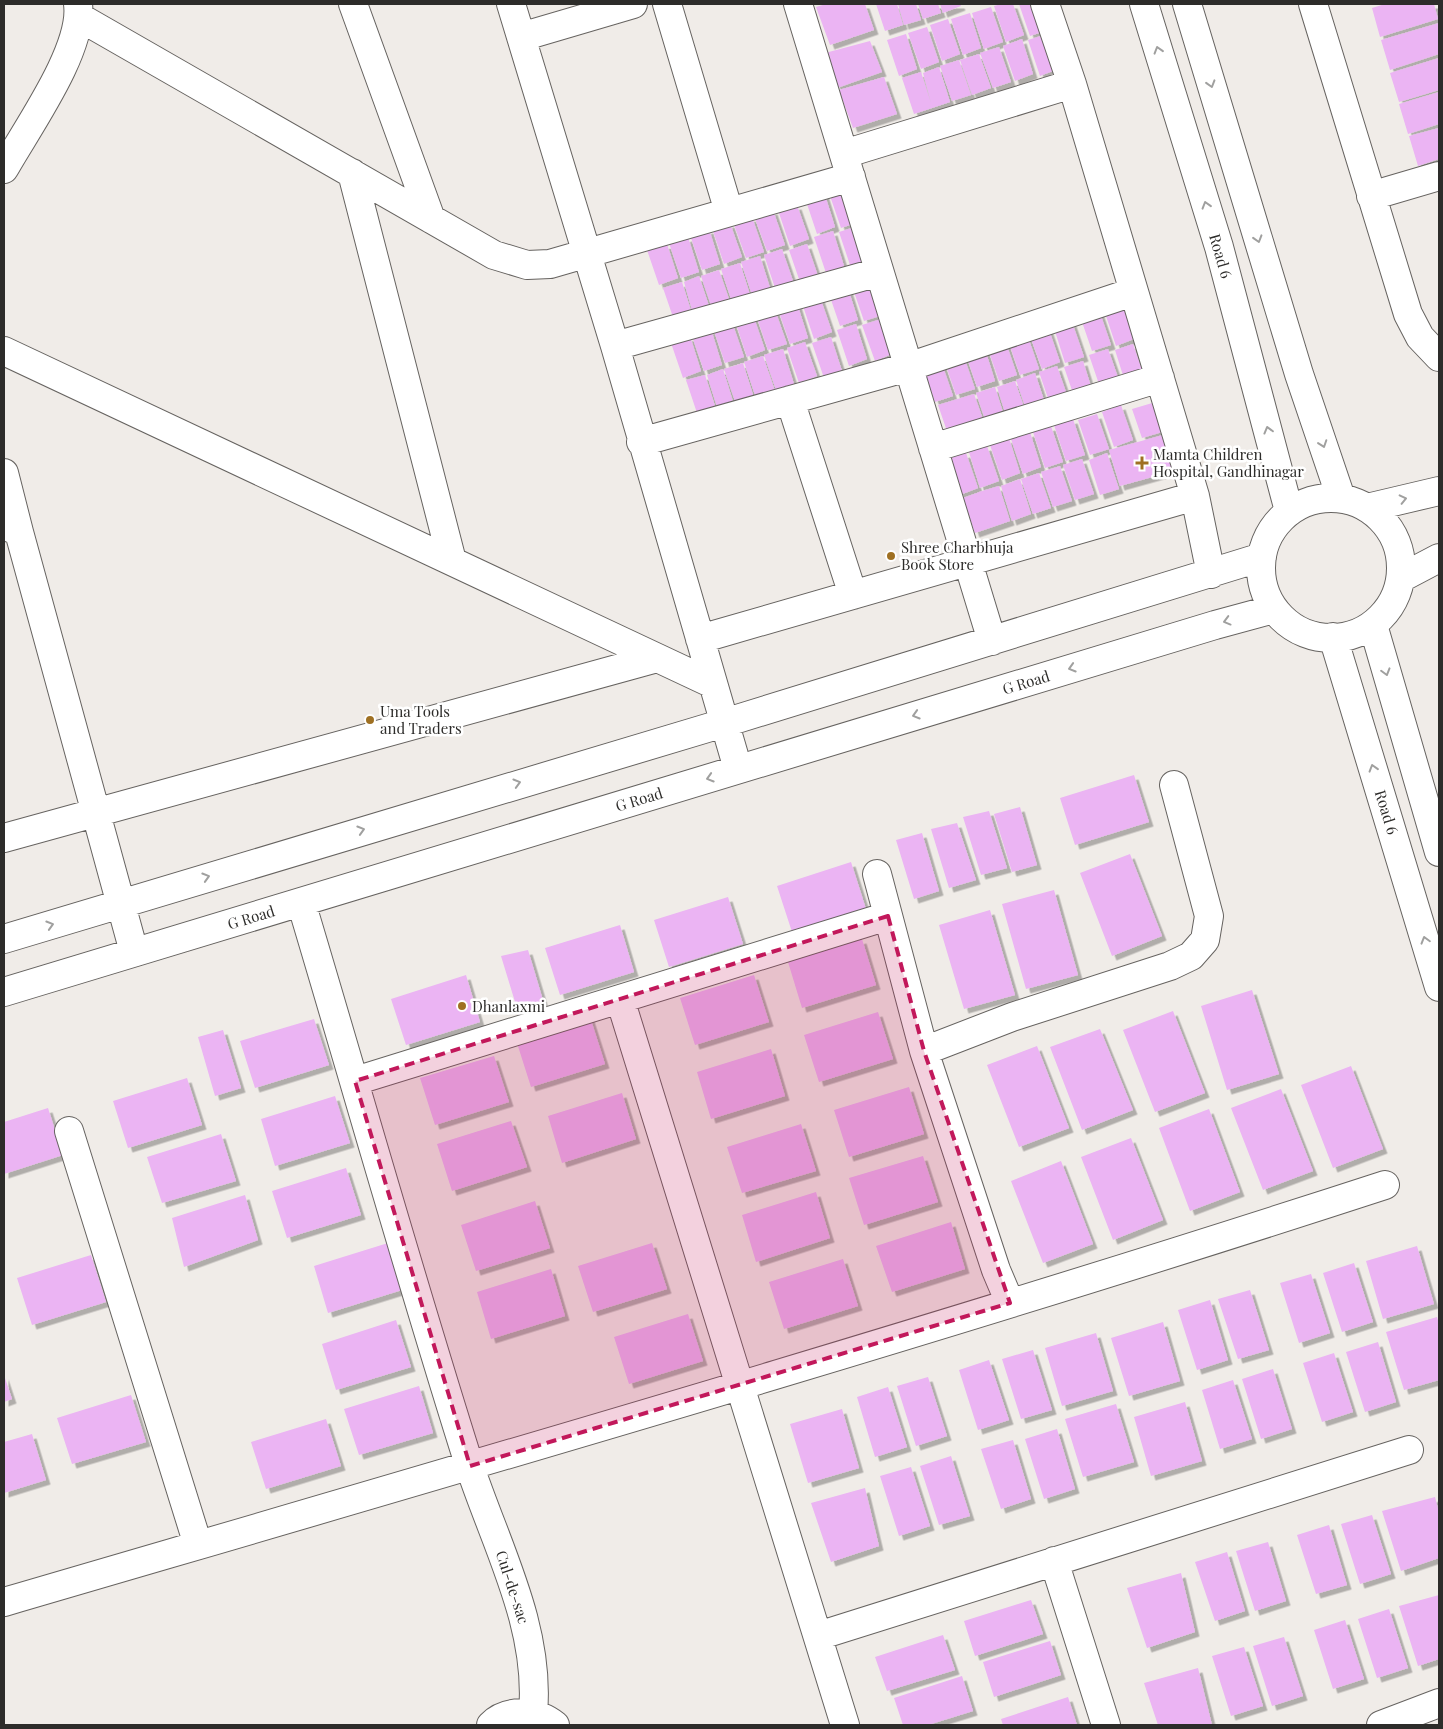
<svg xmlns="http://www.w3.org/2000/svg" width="1443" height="1729" font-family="'Playfair Display',serif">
<defs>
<filter id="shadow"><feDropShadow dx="4.5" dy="4.5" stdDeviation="0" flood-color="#0004"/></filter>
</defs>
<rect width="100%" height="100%" fill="#f0ece8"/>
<path fill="#ebb4f3" filter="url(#shadow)" d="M826,4H865L874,30L830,45L816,7Z
M876,4H897L903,25L885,31Z
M898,4H916L921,20L904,25Z
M918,4H938L941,13L923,19Z
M940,4H960L961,6L943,13Z
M1001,4H1013L1024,35L1006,42L994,6Z
M1019,4H1039L1048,30L1030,36Z
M1385,4H1434L1438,19L1380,37L1372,8Z
M991,7L1003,42L984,49L972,13Z
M970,13L981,48L963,55L951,19Z
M948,19L960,54L942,61L930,25Z
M1439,23V54L1390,70L1381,40Z
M927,27L939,62L921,69L908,33Z
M906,34L917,69L899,76L887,40Z
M1047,34L1058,69L1040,76L1028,40Z
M1022,39L1033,74L1015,81L1003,46Z
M870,41L882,72L837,88L825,53Z
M999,47L1011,82L993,88L980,53Z
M979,54L991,88L972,95L960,60Z
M1439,58V90L1399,102L1390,73Z
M959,60L971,95L952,101L940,66Z
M939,67L950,102L914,114L902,78L921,72L931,103L923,73Z
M884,77L897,114L853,128L839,90Z
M1439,92V124L1408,134L1399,104Z
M1439,128V159L1418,166L1409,136Z
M848,187L859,222L841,228L829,193Z
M824,192L835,227L817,234L805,198Z
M797,205L809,239L790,246L778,210Z
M773,210L785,245L767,251L754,216Z
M752,217L764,252L746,258L733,222Z
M730,223L742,257L724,264L712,228Z
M858,226L869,261L851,268L839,232Z
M709,229L720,264L702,270L690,235Z
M833,231L844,266L826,273L814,237Z
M688,237L699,272L681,278L669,243Z
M667,244L678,278L659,285L647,250Z
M807,244L819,279L801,285L789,250Z
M782,249L794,284L776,291L764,255Z
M760,256L771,291L753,298L741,262Z
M740,263L751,298L733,305L721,269Z
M719,270L731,305L713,311L701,276Z
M699,276L711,312L694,317L684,282Z
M871,280L883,315L864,321L852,286Z
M682,282L693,317L675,323L663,288Z
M847,285L858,320L840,326L828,291Z
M820,297L832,332L814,339L802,303Z
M797,303L808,338L790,344L778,309Z
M1123,304L1134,339L1116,346L1104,310Z
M775,310L787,344L768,350L756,315Z
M1099,310L1111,345L1092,351L1080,316Z
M753,315L765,350L747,357L735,321Z
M881,319L892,354L875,361L862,325Z
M732,322L744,357L725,363L713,328Z
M1072,322L1084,357L1065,363L1054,328Z
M856,324L867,359L849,366L837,330Z
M1048,327L1060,362L1042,369L1029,333Z
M711,329L722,365L704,371L692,336Z
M1027,334L1039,369L1020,375L1008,340Z
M690,336L701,371L683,378L671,343Z
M831,337L842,371L824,378L812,343Z
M1005,340L1017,375L999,381L987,346Z
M805,342L817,376L799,383L787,348Z
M1133,344L1145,379L1126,385L1115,350Z
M984,346L995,381L977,387L965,352Z
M783,349L794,384L776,390L764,355Z
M1108,349L1120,383L1101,390L1089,355Z
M963,354L975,389L956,395L944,360Z
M763,356L775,391L756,398L744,362Z
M941,361L953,396L935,402L923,367Z
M1083,361L1094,396L1076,402L1064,367Z
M743,363L754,398L736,404L724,369Z
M1057,366L1069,401L1051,407L1039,372Z
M723,369L734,405L718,410L707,375Z
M1035,373L1047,409L1028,415L1016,380Z
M705,375L716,409L698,416L686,380Z
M1015,381L1027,416L1008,422L997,387Z
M995,387L1006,422L988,428L976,393Z
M974,394L986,428L950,440L938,405Z
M1159,401L1169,430L1142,438L1132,409Z
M1121,405L1133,440L1114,447L1102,412Z
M1097,414L1109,449L1090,455L1078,420Z
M1073,419L1085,455L1066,461L1054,425Z
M1051,426L1063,462L1045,468L1033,432Z
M1030,432L1041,467L1023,474L1011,439Z
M1170,433L1181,469L1120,486L1109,450Z
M1009,438L1020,473L1002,480L990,445Z
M987,446L999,481L980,488L969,452Z
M966,453L978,488L960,495L948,459Z
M1107,453L1119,489L1100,495L1089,460Z
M1082,459L1094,494L1075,500L1063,465Z
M1060,466L1072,501L1053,507L1041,472Z
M1039,473L1051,508L1033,514L1021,479Z
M1020,479L1031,514L1012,521L1001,486Z
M999,486L1010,521L975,533L963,498L982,491L983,496L982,491Z
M1134,775L1149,822L1075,845L1060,798Z
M1020,807L1037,865L1012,872L994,814Z
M989,811L1007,868L981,875L963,817Z
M957,823L976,880L949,888L931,829Z
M922,833L939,891L914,899L896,840Z
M1130,854L1162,936L1112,956L1080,873Z
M851,862L866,909L792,932L777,886Z
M1054,890L1078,975L1026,989L1002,904Z
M728,897L743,944L669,967L654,920Z
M990,910L1015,995L964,1009L939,925Z
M620,925L634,972L560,995L545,948Z
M862,939L876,985L802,1008L788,962Z
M528,950L545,1007L519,1015L501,956Z
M466,975L480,1022L406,1045L391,999Z
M754,975L769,1022L695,1045L680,998Z
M1252,990L1279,1074L1227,1090L1201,1006Z
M1173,1011L1205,1093L1155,1112L1123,1030Z
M878,1012L893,1059L819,1082L804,1035Z
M590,1017L605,1064L531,1087L516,1040Z
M314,1019L329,1065L255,1088L240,1041Z
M1100,1029L1133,1110L1082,1130L1050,1047Z
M223,1030L241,1088L215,1096L198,1037Z
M1037,1046L1069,1128L1019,1147L987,1065Z
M771,1049L785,1096L711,1119L697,1072Z
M494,1056L509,1102L435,1125L420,1078Z
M1351,1066L1383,1149L1333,1168L1301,1085Z
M187,1078L202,1125L128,1148L113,1101Z
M909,1087L924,1134L849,1157L834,1110Z
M1281,1089L1313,1171L1263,1190L1231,1108Z
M622,1093L636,1139L562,1163L548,1116Z
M335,1096L350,1143L275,1166L261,1119Z
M48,1108L63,1155L4,1174V1122Z
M1209,1109L1240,1192L1190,1211L1159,1128Z
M511,1121L527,1167L452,1191L437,1144Z
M801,1124L816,1171L742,1193L727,1147Z
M221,1134L236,1181L162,1203L147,1157Z
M1131,1138L1163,1220L1113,1240L1081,1157Z
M923,1156L938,1202L864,1225L849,1178Z
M1061,1161L1093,1244L1043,1263L1011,1181Z
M346,1168L361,1215L287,1238L272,1191Z
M816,1192L830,1238L756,1262L742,1215Z
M245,1195L258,1240L184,1267L172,1218Z
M535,1201L550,1248L476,1271L461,1225Z
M951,1222L965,1269L892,1292L876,1246Z
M388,1243L402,1290L328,1313L314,1266Z
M652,1243L667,1289L593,1312L578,1266Z
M1417,1246L1434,1304L1383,1319L1366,1261Z
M91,1255L106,1302L32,1325L17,1278Z
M843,1259L858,1306L784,1329L769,1282Z
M1354,1263L1373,1322L1342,1332L1323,1273Z
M551,1269L565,1316L491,1339L477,1292Z
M1311,1274L1330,1333L1299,1343L1280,1283Z
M1250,1290L1269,1350L1238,1359L1218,1299Z
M1210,1300L1228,1360L1197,1370L1178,1310Z
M688,1314L703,1361L629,1384L614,1337Z
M1437,1317L1439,1324V1380L1404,1390L1386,1332Z
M396,1320L411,1367L336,1390L322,1344Z
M1163,1322L1180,1381L1129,1396L1111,1338Z
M1096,1333L1113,1391L1062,1406L1045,1348Z
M1378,1342L1396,1402L1365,1412L1346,1352Z
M1033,1350L1052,1410L1021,1419L1002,1359Z
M1334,1353L1353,1412L1322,1422L1303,1363Z
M989,1360L1009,1420L978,1430L959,1370Z
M1273,1369L1292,1429L1261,1439L1242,1379Z
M4,1375L12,1399L4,1402Z
M928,1377L947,1436L916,1446L897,1386Z
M1233,1380L1252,1439L1220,1449L1202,1390Z
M419,1386L433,1433L359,1455L344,1409Z
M888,1387L907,1447L875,1457L857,1397Z
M131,1395L146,1442L72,1464L57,1418Z
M1185,1402L1202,1461L1151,1476L1134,1417Z
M1116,1404L1134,1462L1083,1477L1065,1419Z
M842,1409L859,1468L808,1483L790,1424Z
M326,1419L341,1466L266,1489L251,1442Z
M1057,1429L1075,1489L1044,1499L1025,1439Z
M32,1434L46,1480L4,1493V1442Z
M1013,1440L1031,1499L1001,1509L981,1449Z
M951,1456L970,1516L939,1525L920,1466Z
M911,1467L930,1526L899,1536L880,1476Z
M865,1488L879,1546L831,1562L811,1503Z
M1435,1497L1439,1513V1558L1401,1571L1382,1511Z
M1372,1515L1391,1574L1360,1584L1341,1524Z
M1329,1525L1347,1585L1316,1594L1297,1535Z
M1268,1542L1286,1601L1255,1611L1236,1551Z
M1227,1552L1245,1611L1215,1621L1195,1562Z
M1181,1573L1195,1632L1147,1648L1127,1588Z
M1439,1595V1659L1418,1666L1399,1606Z
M1031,1600L1043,1634L975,1656L964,1621Z
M1389,1609L1408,1668L1377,1678L1358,1619Z
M1345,1620L1364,1679L1333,1689L1314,1630Z
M943,1635L955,1670L887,1691L875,1657Z
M1284,1637L1303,1696L1272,1706L1253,1646Z
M1050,1641L1061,1675L994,1697L983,1662Z
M1244,1647L1263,1706L1231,1716L1212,1656Z
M1198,1668L1212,1725H1158L1144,1683Z
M962,1676L973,1711L928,1725H903L894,1698Z
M1068,1697L1077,1725H1003L1001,1719Z"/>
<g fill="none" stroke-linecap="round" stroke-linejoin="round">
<g stroke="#666360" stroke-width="30">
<path id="minor" d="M353,4L431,219
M511,4L615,346L738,769
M667,4L729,212
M798,4L992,641
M1045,4L1072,84L1195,496L1211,574
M1144,4L1219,247L1289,511
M1187,4L1299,374L1341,498
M1313,4L1408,314L1420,337L1439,357
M79,17L494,255L527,265L550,264L851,177
M521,37L633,4
M844,154L1072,84
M4,169C27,128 84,49 78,4
M352,173L452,561
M1371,196L1439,176
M615,346L879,272
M4,351L713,684
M790,400L853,595
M641,442L908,367L1133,292
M933,448L1160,378
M4,473L19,532
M1261 568a70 70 0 1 1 140 0a70 70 0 1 1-140 0Z
M1367,508L1439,491
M4,525L19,532L134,952
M1401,578L1439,558
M1373,625L1439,852
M1333,637L1439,987
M700,639L1195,496
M4,838L657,658
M877,874L924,1051
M301,902C357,1089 410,1278 469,1464C495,1544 541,1626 533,1713
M4,939L724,723L1262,557
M4,992L1215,625L1274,609
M620,999L845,1725
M355,1081L888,916
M69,1131L198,1545
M1010,1303L996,1270L924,1051L1012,1017L1170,966L1191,956L1205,940L1209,916L1174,785
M1054,1561L1106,1725
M4,1602C465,1467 927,1334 1385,1185
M818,1636L1409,1450
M491,1725C507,1708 538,1711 555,1725
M1381,1725L1439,1703"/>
</g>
<use href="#minor" stroke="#fff" stroke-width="28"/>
</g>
<defs><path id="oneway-chevron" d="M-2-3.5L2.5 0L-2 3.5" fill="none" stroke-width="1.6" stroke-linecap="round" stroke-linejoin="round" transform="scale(1.25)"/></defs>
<g stroke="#a0a09f">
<use href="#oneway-chevron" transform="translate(1158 50) rotate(-107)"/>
<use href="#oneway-chevron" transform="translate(1211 84) rotate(73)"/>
<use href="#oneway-chevron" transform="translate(1206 205) rotate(-107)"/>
<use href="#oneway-chevron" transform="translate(1258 239) rotate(73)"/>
<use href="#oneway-chevron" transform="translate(1268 430) rotate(-105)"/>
<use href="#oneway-chevron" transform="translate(1323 444) rotate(71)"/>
<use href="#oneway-chevron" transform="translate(1403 499) rotate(-13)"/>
<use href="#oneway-chevron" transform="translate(1227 621) rotate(165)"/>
<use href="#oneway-chevron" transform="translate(1072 668) rotate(163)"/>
<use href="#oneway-chevron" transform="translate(1386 672) rotate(74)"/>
<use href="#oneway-chevron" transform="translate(916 715) rotate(163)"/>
<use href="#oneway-chevron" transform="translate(1373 768) rotate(-107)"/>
<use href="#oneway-chevron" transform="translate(710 778) rotate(163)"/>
<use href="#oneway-chevron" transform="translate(517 783) rotate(-16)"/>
<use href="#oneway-chevron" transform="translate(361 830) rotate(-17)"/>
<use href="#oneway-chevron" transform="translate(206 877) rotate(-17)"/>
<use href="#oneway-chevron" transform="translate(50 925) rotate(-17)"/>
<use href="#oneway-chevron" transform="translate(1425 940) rotate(-106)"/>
</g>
<path fill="#c2185b" fill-opacity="0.2" stroke="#c2185b" stroke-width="4" stroke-dasharray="10 6" stroke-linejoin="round" d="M888,916L924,1051L1010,1303L470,1466L355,1081Z"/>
<g fill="#9f7022" stroke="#fff" stroke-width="2">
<path d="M1139.5 455.5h5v5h5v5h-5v5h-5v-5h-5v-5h5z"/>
<circle cx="891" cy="556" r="5"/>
<circle cx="370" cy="720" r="5"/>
<circle cx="462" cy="1006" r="5"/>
</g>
<g text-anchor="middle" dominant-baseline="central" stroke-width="5" stroke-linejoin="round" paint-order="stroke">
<g font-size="15" fill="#2d2c2a" stroke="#fff">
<text transform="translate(1221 256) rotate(74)">Road 6</text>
<text transform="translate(1026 682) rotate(-17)">G Road</text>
<text transform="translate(639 799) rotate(-17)">G Road</text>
<text transform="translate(1387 812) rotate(73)">Road 6</text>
<text transform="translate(251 917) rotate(-17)">G Road</text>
<text transform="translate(513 1587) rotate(72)">Cul-de-sac</text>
</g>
<g font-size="15" fill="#2d2c2a" stroke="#fff" text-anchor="start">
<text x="1153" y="454">Mamta Children<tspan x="1153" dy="17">Hospital, Gandhinagar</tspan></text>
<text x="901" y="547">Shree Charbhuja<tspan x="901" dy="17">Book Store</tspan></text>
<text x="380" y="711">Uma Tools<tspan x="380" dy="17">and Traders</tspan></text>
<text x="472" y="1006">Dhanlaxmi</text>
</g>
</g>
<rect width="1443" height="1729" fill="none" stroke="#2d2c2a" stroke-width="10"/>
</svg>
